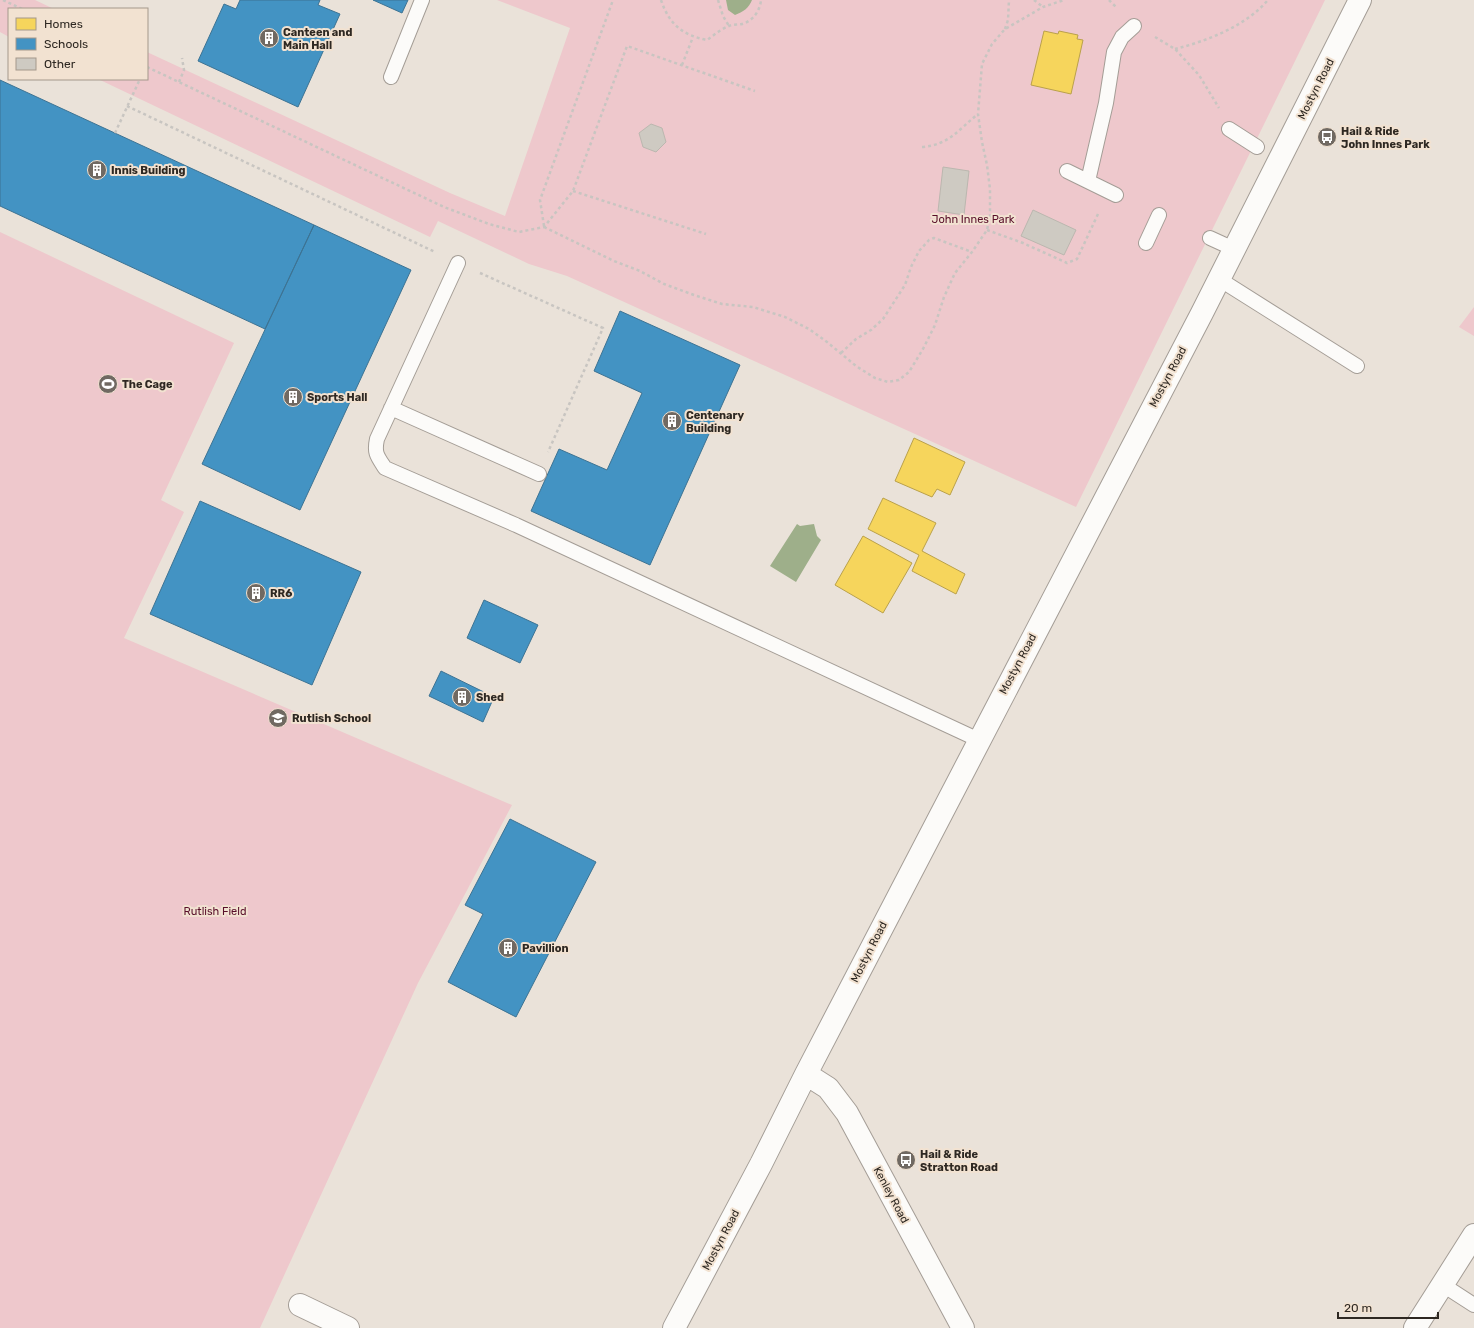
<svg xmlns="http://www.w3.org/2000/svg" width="1474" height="1328" font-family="Rubik,sans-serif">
<rect width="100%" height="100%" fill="#eae2d9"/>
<path fill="#eec8cc" d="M0,0H35L54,9H9V37L0,32Z
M497,0H1325L1076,507L567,276L529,264L438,221L430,237L98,79H147V52L450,193L505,216L570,28Z
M0,232L234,343L161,500L184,512L124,638L512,805L418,983L260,1328H0Z
M1474,307V336L1459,327Z"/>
<path fill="#9eaf8a" d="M726,0H752C749,8 743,12 735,15L728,10Z
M797,524L800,526L814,524L817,536L821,540L796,582L770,566Z"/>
<path fill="#f6d55c" stroke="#baa14b" d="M1044,31L1058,34L1059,31L1078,35L1077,39L1083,40L1071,94L1031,85Z
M914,438L965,462L950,495L937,489L932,497L895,481Z
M883,498L936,523L922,551L965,574L956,594L912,571L919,555L868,529Z
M863,536L912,563L883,613L835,585Z"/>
<path fill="#4393c3" stroke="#3d7393" d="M240,0H320L318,5L340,14L298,107L198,61L224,4L236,9Z
M373,0H408L402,13Z
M0,80L314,225L265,329L0,206Z
M314,225L411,270L300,510L202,464Z
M620,311L740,365L650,565L531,511L559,449L607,470L642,393L594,371Z
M200,501L361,572L312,685L150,614Z
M484,600L538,625L520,663L467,638Z
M441,671L494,697L483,722L429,696Z
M510,819L596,862L516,1017L448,982L483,914L465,905Z"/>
<path fill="#cecac2" stroke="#bbb7af" d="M651,124L662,128L666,142L656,152L643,147L639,133Z
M943,167L969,171L964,215L938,211Z
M1033,210L1076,230L1064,255L1021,236Z"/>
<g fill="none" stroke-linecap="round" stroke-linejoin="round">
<g stroke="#a49d96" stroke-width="16">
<path id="lane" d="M391,77L422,0
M1229,129L1257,147
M1067,171L1116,195
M1088,181L1106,103L1114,52L1122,37L1134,26
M1210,238L1234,249
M1146,243L1159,215
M458,263L377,439C374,453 377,456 385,468L516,525L979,740
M1219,279L1357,366
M391,408L539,474
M1443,1285L1474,1305"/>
</g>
<g stroke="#a49d96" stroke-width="24">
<path id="street" d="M806,1074L828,1088L847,1113L963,1328
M300,1305L348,1328
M674,1328L761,1164L806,1074L1202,313L1360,0
M1415,1328L1474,1235"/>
</g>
<path stroke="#c8c5c1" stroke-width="2.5" stroke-dasharray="3 3" stroke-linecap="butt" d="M3,0L22,9
M661,0C669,24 682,35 707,40C714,35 721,29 729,26C733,24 738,25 742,24C753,21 760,11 761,0
M718,0L723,16L729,26
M1034,0L1043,7
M1109,0L1117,8
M1005,29L1008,20L1009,0
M1155,37L1175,49L1199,75L1219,108
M1175,49C1207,41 1246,26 1268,0
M682,65L693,37
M147,67L444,207L489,224L519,232L544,227L573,191L627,46L755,91
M179,82L184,70L182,58
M127,106L435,252
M115,133L140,79
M922,147C949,145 958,130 978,114
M573,191L706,234
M544,226L540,200L613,0
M544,227L614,261L640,271L664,284L694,295L722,304L753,307L785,317L809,329L827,342L856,366L875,378L888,382L899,380L909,372L923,349L935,325L944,297L955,273L972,252L987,230L990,216V189L987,165L982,142L978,114L982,64L992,44L1005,29L1043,7L1064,0
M987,230L1023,243L1067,263L1077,259L1098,214
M480,273L603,328L548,452
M841,353L856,339L871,330L883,319L905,285L911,267L919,251L929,240L934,238L972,252"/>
<use href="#lane" stroke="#fcfbf9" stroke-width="14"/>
<use href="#street" stroke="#fcfbf9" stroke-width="22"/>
</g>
<defs>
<g id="building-disc" transform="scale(1)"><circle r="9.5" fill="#706962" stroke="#f2e2d1"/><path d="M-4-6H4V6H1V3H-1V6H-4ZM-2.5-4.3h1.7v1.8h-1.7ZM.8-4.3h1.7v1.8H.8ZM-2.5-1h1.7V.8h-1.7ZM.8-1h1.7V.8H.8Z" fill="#fff"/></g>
<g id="bus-disc" transform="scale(1)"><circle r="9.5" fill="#706962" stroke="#f2e2d1"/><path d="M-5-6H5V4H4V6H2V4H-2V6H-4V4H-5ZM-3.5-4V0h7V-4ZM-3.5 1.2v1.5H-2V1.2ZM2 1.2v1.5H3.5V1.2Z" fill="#fff"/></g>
<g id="stadium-disc" transform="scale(1)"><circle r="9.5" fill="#706962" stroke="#f2e2d1"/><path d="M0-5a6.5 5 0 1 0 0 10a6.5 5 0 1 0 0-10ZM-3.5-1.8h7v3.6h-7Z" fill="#fff"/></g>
<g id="school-disc" transform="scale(1)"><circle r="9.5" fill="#706962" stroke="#f2e2d1"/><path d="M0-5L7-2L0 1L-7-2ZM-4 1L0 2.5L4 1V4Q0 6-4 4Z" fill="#fff"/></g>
</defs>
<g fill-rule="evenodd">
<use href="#building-disc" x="269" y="38"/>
<use href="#bus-disc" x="1327" y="137"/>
<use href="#building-disc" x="97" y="170"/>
<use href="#stadium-disc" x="108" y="384"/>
<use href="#building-disc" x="293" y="397"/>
<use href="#building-disc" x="672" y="421"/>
<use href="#building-disc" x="256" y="593"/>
<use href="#building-disc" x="462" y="697"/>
<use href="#school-disc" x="278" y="718"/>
<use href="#building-disc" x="508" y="948"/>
<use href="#bus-disc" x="906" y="1160"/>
</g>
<g text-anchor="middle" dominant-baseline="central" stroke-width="4" stroke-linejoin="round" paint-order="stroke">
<g font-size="11" font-weight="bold" fill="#2e2822" stroke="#f2e2d1" text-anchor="start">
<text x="283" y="32">Canteen and<tspan x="283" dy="13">Main Hall</tspan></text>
<text x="1341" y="131">Hail &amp; Ride<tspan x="1341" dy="13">John Innes Park</tspan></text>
<text x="111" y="170">Innis Building</text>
<text x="122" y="384">The Cage</text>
<text x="307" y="397">Sports Hall</text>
<text x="686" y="415">Centenary<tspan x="686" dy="13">Building</tspan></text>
<text x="270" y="593">RR6</text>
<text x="476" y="697">Shed</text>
<text x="292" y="718">Rutlish School</text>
<text x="522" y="948">Pavillion</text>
<text x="920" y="1154">Hail &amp; Ride<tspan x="920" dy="13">Stratton Road</tspan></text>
</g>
<g font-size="11" fill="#2e2822" stroke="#f2e2d1">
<text transform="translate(1316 89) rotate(-63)">Mostyn Road</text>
<text transform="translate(1168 377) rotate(-62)">Mostyn Road</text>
<text transform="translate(1018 664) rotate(-62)">Mostyn Road</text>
<text transform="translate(869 952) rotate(-63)">Mostyn Road</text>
<text transform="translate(891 1195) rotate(62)">Kenley Road</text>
<text transform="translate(721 1240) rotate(-62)">Mostyn Road</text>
</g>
<g font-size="11" fill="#580e29" stroke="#f2e2d1">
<text x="973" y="219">John Innes Park</text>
<text x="215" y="911">Rutlish Field</text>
</g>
</g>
<rect x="8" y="8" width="140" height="72" fill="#f2e2d1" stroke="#a4988b"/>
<rect x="16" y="18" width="20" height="12" fill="#f6d55c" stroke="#a4988b"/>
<text x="44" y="28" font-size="12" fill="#2e2822">Homes</text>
<rect x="16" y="38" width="20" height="12" fill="#4393c3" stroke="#a4988b"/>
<text x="44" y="48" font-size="12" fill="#2e2822">Schools</text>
<rect x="16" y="58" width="20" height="12" fill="#cecac2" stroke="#a4988b"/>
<text x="44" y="68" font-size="12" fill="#2e2822">Other</text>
<path d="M1338 1312v6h100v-6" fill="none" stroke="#2e2822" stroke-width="2"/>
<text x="1344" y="1312" font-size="12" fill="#2e2822" stroke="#f2e2d1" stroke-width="3" paint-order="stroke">20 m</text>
</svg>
